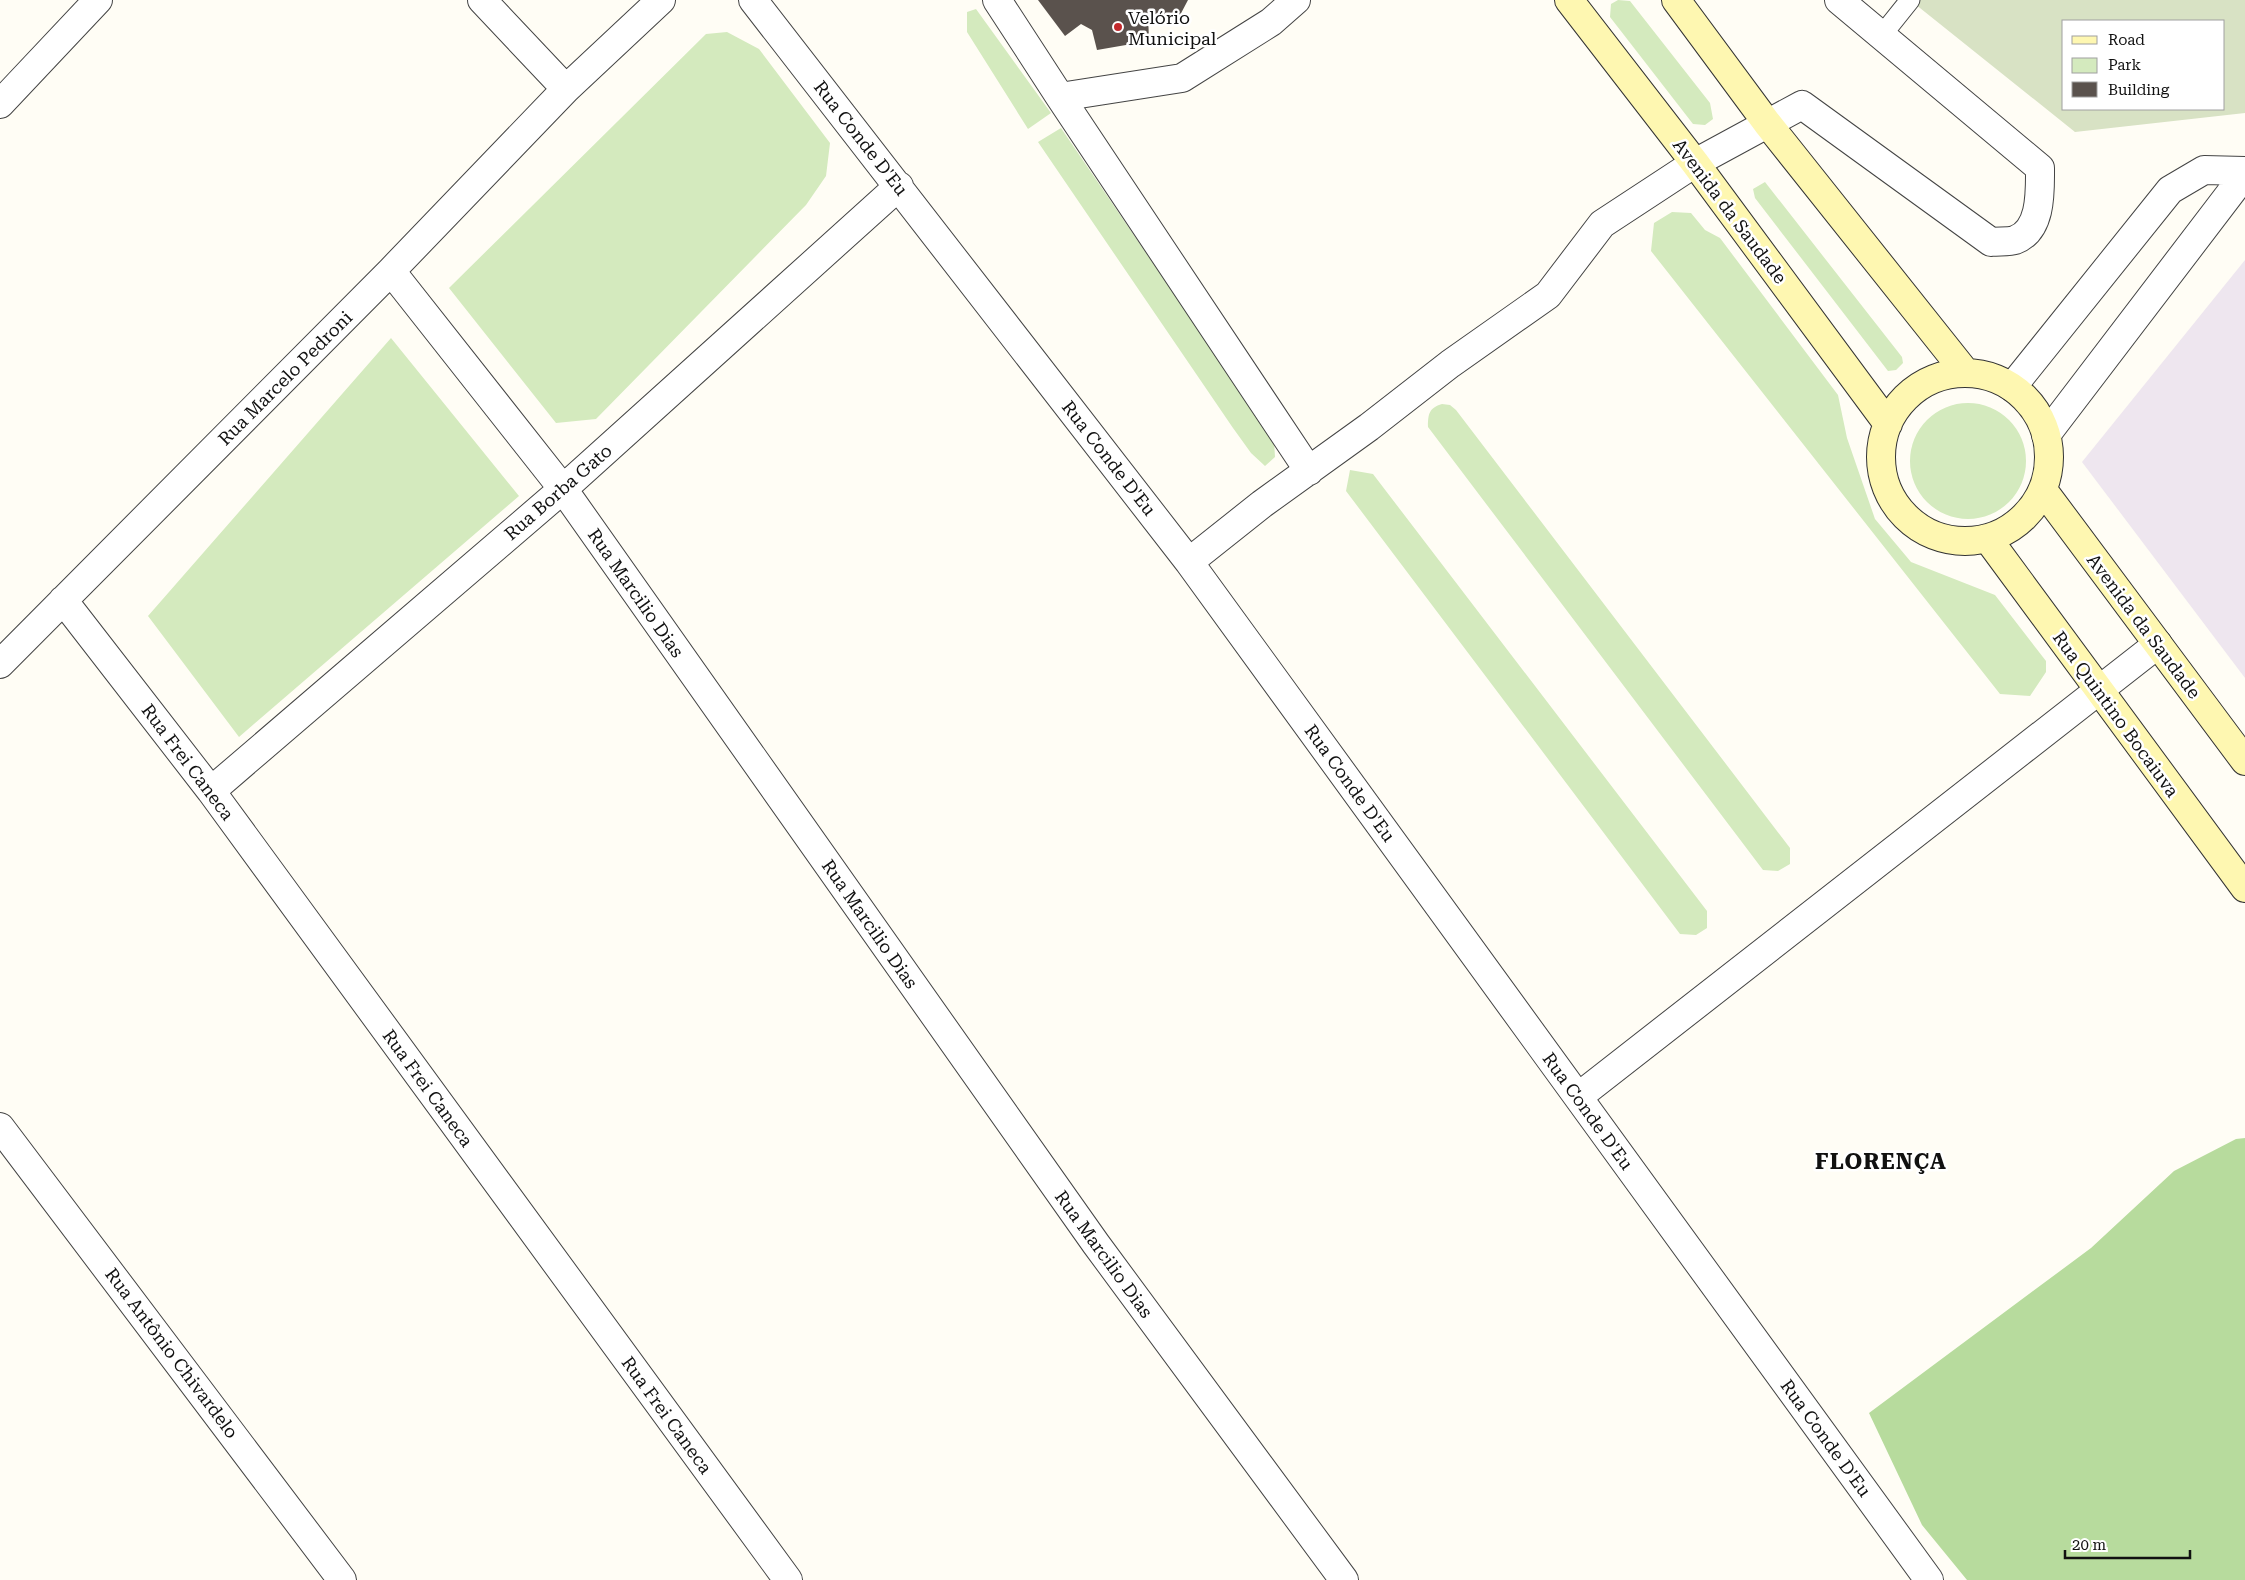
<svg xmlns="http://www.w3.org/2000/svg" width="2245" height="1580" font-family="'Roboto Serif',serif">
<rect width="100%" height="100%" fill="#fffdf5"/>
<path fill="#eee6ef" d="M2245,260V678L2082,462Z"/>
<path fill="#d4eabe" d="M1618,0L1630,1L1710,103L1713,119L1705,125L1693,124L1610,17L1611,4Z
M976,9L1051,113L1028,129L967,32V12Z
M727,32L759,49L830,143L826,176L806,205L596,419L556,423L449,288L706,34Z
M1061,128L1274,441L1275,457L1265,466L1251,453L1233,428L1038,142Z
M1765,182L1902,357L1903,363L1896,370L1888,371L1755,198L1753,189Z
M1672,212L1691,213L1705,230L1720,238L1838,395L1847,438L1875,519L1911,562L1995,595L2046,661V672L2030,696L2000,694L1651,251L1654,223Z
M391,338L519,496L239,737L148,616Z
M1910 461a58 58 0 1 1 116 0a58 58 0 1 1-116 0Z
M1442,404L1450,405L1456,410L1790,848V864L1778,871L1763,870L1428,427C1428,414 1429,408 1442,404Z
M1350,470L1373,474L1707,911V928L1696,935L1680,934L1346,491Z"/>
<path fill="#b7db9d" d="M2245,1138V1580H1967L1922,1525L1869,1413L2091,1248L2174,1171L2236,1139Z"/>
<path fill="#d8e2c4" fill-rule="evenodd" d="M1910,0H2245V113L2075,132ZM2064,21H2224V109H2064Z"/>
<path fill="#5a524d" d="M1038,0H1188L1178,19L1148,13L1149,41L1097,50L1092,30L1081,24L1065,36Z"/>
<g fill="none" stroke-linecap="round" stroke-linejoin="round">
<g stroke="#444" stroke-width="21">
<path id="lane" d="M1882,35L1910,0"/>
</g>
<g stroke="#444" stroke-width="30">
<path id="street" d="M482,0L566,89
M753,0L1189,562L1929,1580
M997,0L1060,97L1309,471
M1060,97L1182,78L1271,22L1296,0
M0,104L98,0
M391,271L563,489L1096,1244L1344,1580
M2012,387L2170,190L2204,170L2245,171
M2046,435L2245,174
M1189,562L1262,504L1369,427L1450,364L1548,295L1602,224L1695,163L1802,105L1991,242C1998,241 2009,242 2015,240C2042,230 2040,191 2040,168L1839,0
M63,600L211,791L788,1580
M0,664L391,271L566,89L661,0
M211,791L563,489L899,186
M1578,1097L2158,644
M0,1127L342,1580"/>
</g>
<g stroke="#333" stroke-width="30">
<path id="secondary" d="M1569,0L1695,163L1888,424
M1676,0L1767,123L1966,373
M1881 457a84 84 0 1 1 168 0a84 84 0 1 1-168 0Z
M2043,490L2245,761
M1988,539L2245,888"/>
</g>
<use href="#lane" stroke="#fff" stroke-width="19"/>
<use href="#street" stroke="#fff" stroke-width="28"/>
<use href="#secondary" stroke="#fef7b1" stroke-width="28"/>
</g>
<circle fill="#c1292c" stroke="#fff" stroke-width="2" cx="1118" cy="27" r="5"/>
<g text-anchor="middle" dominant-baseline="central" stroke-width="5" stroke-linejoin="round" paint-order="stroke">
<g font-size="18" fill="#111" stroke="#fff" text-anchor="start">
<text x="1128" y="17">Velório<tspan x="1128" dy="21">Municipal</tspan></text>
</g>
<g font-size="18" fill="#111" stroke="#fff">
<text transform="translate(861 138) rotate(52)">Rua Conde D'Eu</text>
<text transform="translate(1730 211) rotate(53)">Avenida da Saudade</text>
<text transform="translate(285 378) rotate(-45)">Rua Marcelo Pedroni</text>
<text transform="translate(1109 458) rotate(52)">Rua Conde D'Eu</text>
<text transform="translate(558 492) rotate(-41)">Rua Borba Gato</text>
<text transform="translate(636 593) rotate(55)">Rua Marcilio Dias</text>
<text transform="translate(2144 626) rotate(53)">Avenida da Saudade</text>
<text transform="translate(2116 714) rotate(54)">Rua Quintino Bocaiuva</text>
<text transform="translate(188 762) rotate(53)">Rua Frei Caneca</text>
<text transform="translate(1350 783) rotate(54)">Rua Conde D'Eu</text>
<text transform="translate(870 924) rotate(55)">Rua Marcilio Dias</text>
<text transform="translate(428 1088) rotate(54)">Rua Frei Caneca</text>
<text transform="translate(1588 1111) rotate(54)">Rua Conde D'Eu</text>
<text transform="translate(1104 1254) rotate(54)">Rua Marcilio Dias</text>
<text transform="translate(172 1353) rotate(53)">Rua Antônio Chivardelo</text>
<text transform="translate(667 1415) rotate(54)">Rua Frei Caneca</text>
<text transform="translate(1826 1438) rotate(54)">Rua Conde D'Eu</text>
</g>
<g font-size="22" font-weight="bold" letter-spacing="1" fill="#111" stroke="#fff">
<text x="1881" y="1161">FLORENÇA</text>
</g>
</g>
<rect x="2062" y="20" width="162" height="90" fill="#ffffff" stroke="#a0a0a0"/>
<rect x="2072" y="36" width="25" height="8" fill="#fef7b1" stroke="#a0a0a0"/>
<text x="2108" y="45" font-size="15" fill="#111111">Road</text>
<rect x="2072" y="58" width="25" height="15" fill="#d4eabe" stroke="#a0a0a0"/>
<text x="2108" y="70" font-size="15" fill="#111111">Park</text>
<rect x="2072" y="82" width="25" height="15" fill="#5a524d" stroke="#a0a0a0"/>
<text x="2108" y="95" font-size="15" fill="#111111">Building</text>
<path d="M2065 1550v8h125v-8" fill="none" stroke="#111111" stroke-width="2.5"/>
<text x="2072" y="1550" font-size="15" fill="#111111" stroke="#ffffff" stroke-width="4" paint-order="stroke">20 m</text>
</svg>
